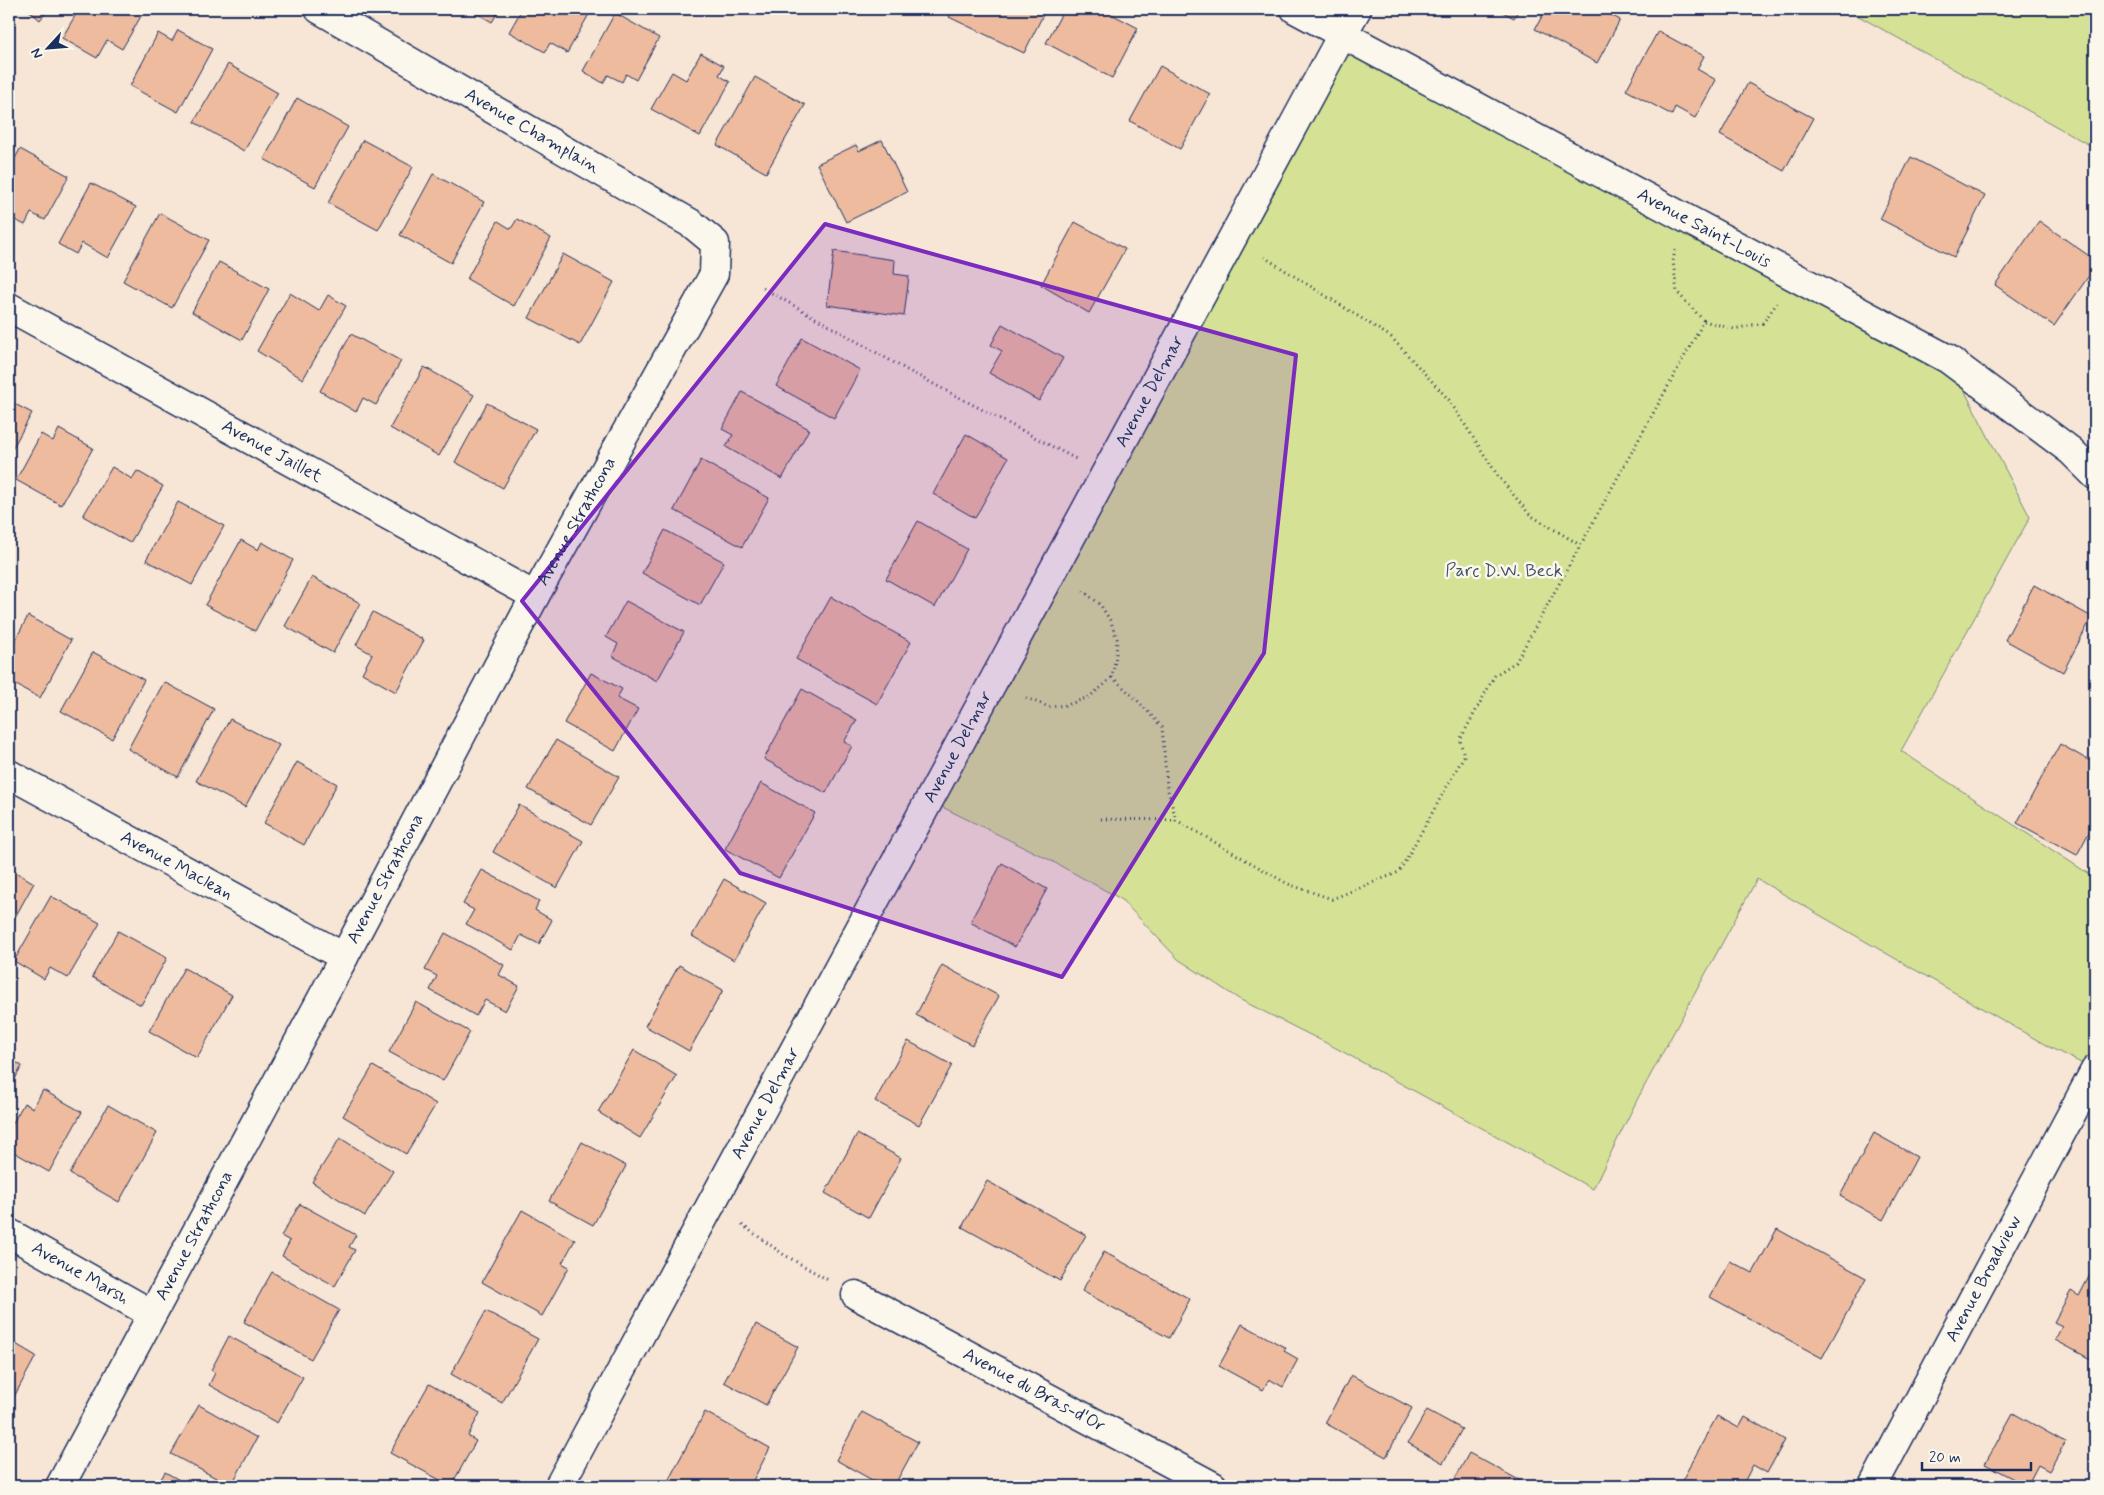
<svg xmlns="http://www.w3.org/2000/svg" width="2104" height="1495" font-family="Mynerve,sans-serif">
<rect width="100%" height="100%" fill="#f7e5d5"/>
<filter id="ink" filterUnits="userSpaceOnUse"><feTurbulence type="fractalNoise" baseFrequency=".02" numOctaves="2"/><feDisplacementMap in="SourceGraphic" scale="10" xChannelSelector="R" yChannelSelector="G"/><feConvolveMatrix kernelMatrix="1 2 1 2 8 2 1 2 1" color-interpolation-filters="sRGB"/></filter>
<g filter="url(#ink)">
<path fill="#d5e295" stroke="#78887a" d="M1846,9H2095V148Z
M1342,35L1948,359L2030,517L1901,751L2095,878V1070L2051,1048L1757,879L1638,1098L1593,1189L1336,1048L1239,999L1178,959L1121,899L1048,859L934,803Z"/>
<path fill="#eebb9f" stroke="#1b2f5e" d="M27,9H49L40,20Z
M79,9H139L144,11L122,49L107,40L97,58L62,38Z
M469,9H500L492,22Z
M522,9H592L567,53L550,43L545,52L509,32Z
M953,9H1046L1024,53L949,17Z
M1064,9H1102L1138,28L1112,78L1046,43Z
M1497,9H1519L1514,18Z
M1546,9H1600L1620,20L1597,63L1535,29Z
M615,13L659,38L636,80L626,74L622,82L608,75L603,83L583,71Z
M178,30L212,49L178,112L130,86L158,33L172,41Z
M1658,31L1704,56L1697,69L1716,80L1695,118L1675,107L1672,115L1626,90Z
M701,53L724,66L719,75L730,82L700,136L651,109L672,72L686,80Z
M228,64L278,93L244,151L194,122Z
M1160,66L1210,94L1180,149L1130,121Z
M755,77L805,105L766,173L717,145Z
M1748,83L1813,118L1784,171L1720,135Z
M297,98L348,127L315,187L264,159Z
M363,140L413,167L378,230L328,203Z
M882,140L907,192L846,222L817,164L856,145L859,151Z
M20,149L69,176L45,220L31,213L25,225L9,217V170Z
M1911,157L1985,196L1954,257L1880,219Z
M433,174L484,202L451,263L400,235Z
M91,183L136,207L108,258L82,243L76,254L58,244Z
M160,213L209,240L172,308L123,281Z
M517,219L551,238L514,306L467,279L498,221L511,229Z
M2039,221L2095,260V267L2054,326L1995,285Z
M1075,222L1125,249L1089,313L1041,285Z
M834,251L895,260L894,274L909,276L904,316L827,305Z
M563,254L614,282L580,345L529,318Z
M219,262L269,289L242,340L192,312Z
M290,293L319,311L328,295L346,306L303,379L257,351Z
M1002,324L1063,358L1039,401L989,373L1002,351L991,345Z
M351,334L401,361L376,405L363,398L356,412L320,391Z
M802,338L860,370L834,418L776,386Z
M424,367L474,395L439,456L390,428Z
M742,392L809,429L782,479L726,447L733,435L722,429Z
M9,401L32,413L11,451L9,449Z
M487,403L536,429L503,488L455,462Z
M59,429L93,448L61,505L16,480L41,434L53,441Z
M966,434L1008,458L975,518L933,494Z
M701,460L769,498L742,547L674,510Z
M112,467L132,479L137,471L163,486L130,543L83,516Z
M178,502L224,526L192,585L146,560Z
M918,521L967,549L935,607L886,579Z
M665,530L724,562L700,605L642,573Z
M241,540L258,550L262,542L293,560L255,631L205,605Z
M312,577L360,603L333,653L285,626Z
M2034,585L2092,617L2063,672L2005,640Z
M831,597L911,642L877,704L796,659Z
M626,601L684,632L657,681L612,656L618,644L606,637Z
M373,612L424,640L396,692L362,673L372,654L356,645Z
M28,616L71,640L40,698L9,681V652Z
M93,652L144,680L112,739L61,711Z
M591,673L622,689L617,698L638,709L615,751L564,723Z
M164,682L214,709L178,777L128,749Z
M802,689L857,720L844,742L852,746L826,793L764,759Z
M230,719L279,745L245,807L196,781Z
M556,740L619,777L591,825L528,789Z
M2060,744L2095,764V821L2077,855L2017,823Z
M297,762L337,784L304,845L264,823Z
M761,783L815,813L779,878L725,849Z
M519,805L583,841L557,888L493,852Z
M1002,863L1047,889L1015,947L970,922Z
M9,868L34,883L9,928Z
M482,870L539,901L535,910L552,920L539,944L521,935L513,950L466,924L474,910L463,904Z
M724,879L766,903L734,960L692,936Z
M51,896L100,923L68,978L50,968L44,979L14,961Z
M118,931L167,958L141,1005L92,977Z
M445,933L504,965L499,975L519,986L505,1011L485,1000L476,1016L430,990L437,976L425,970Z
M679,965L723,990L689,1051L645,1026Z
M942,965L999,996L972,1045L916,1015Z
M184,968L232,995L197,1058L149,1031Z
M416,1002L470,1032L443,1081L389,1052Z
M908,1041L952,1065L919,1125L875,1101Z
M634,1050L677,1076L640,1138L598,1112Z
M9,1058L22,1066L9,1090Z
M373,1066L436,1104L406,1154L343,1116Z
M43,1090L82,1112L49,1172L10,1150L13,1144L9,1141V1130L24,1103L33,1108Z
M108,1105L157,1133L119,1202L70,1174Z
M1874,1133L1917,1157L1883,1220L1840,1196Z
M857,1134L901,1158L869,1218L825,1193Z
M340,1138L393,1171L365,1216L312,1182Z
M582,1142L626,1166L593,1225L549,1201Z
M987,1181L1086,1235L1060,1281L962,1227Z
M300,1204L356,1235L349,1247L355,1250L335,1286L282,1256L290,1241L281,1236Z
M522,1210L575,1240L562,1263L569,1267L542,1316L482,1282Z
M1777,1229L1866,1278L1822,1358L1710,1297L1730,1261L1753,1273Z
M1104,1252L1190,1299L1169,1338L1082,1291Z
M2093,1269L2095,1270L2094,1361L2055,1340L2062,1326L2054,1322L2071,1291L2079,1296Z
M272,1272L339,1310L311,1359L244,1322Z
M486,1311L538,1339L502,1403L451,1374Z
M756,1324L798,1347L766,1405L724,1382Z
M1242,1324L1286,1348L1284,1351L1298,1359L1283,1387L1269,1379L1263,1390L1219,1366Z
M229,1336L303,1377L277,1423L209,1385L215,1373L211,1370Z
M9,1340L36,1356L9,1406Z
M1351,1375L1412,1408L1386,1457L1325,1423Z
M429,1384L480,1413L468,1436L476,1441L451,1486L390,1453Z
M199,1405L257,1438L231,1486L171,1454Z
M1427,1410L1462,1429L1443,1463L1408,1443Z
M705,1412L770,1448L750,1486H678L668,1481Z
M862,1412L918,1442L894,1486H883L836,1460Z
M2013,1413L2065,1442L2049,1471L2038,1465L2027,1486L1985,1464Z
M1717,1416L1739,1428L1745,1417L1785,1440L1767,1473L1753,1465L1742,1486H1679Z
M1469,1453L1530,1486H1451Z
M165,1472L190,1486H157Z"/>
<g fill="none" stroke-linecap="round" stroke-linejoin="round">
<g stroke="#1b2f5e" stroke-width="31">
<g id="street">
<path d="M1342,35L1357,9"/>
<path id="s1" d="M9,307L535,596"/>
<path id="s2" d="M9,774L344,957"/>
<path id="s3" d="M9,1233L152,1314"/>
<path id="s4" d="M856,1295L1213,1486"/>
<path id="s5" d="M60,1486L344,957L535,596L714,274L715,243L692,224L319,9"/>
<path id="s6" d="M1873,1486L2095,1070"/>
</g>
</g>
<g stroke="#1b2f5e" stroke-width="31">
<g id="secondary">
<path id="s7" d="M1295,9L1948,359L2071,451L2095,475"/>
<path id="s8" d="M559,1486L1342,35"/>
</g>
</g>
<path stroke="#1b2f5e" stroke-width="3" stroke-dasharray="1 4" stroke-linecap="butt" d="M1675,250L1673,261L1677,292L1704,321
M1264,257L1391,337L1449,400L1498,476L1530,515L1580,545
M763,288L907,370L1076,459
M1112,677L1136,699L1162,727L1167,787L1176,820L1288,884L1332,899L1399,872L1464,756L1460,740L1495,675L1516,662L1704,321L1734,329L1763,323L1777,303
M1026,698L1049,707L1067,705L1089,697L1103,686L1112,677L1116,656L1117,639L1111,622L1100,604L1083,591
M1101,819L1176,820
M742,1225L783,1254L828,1280"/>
<use href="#street" stroke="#fbf7ec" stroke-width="28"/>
<use href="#secondary" stroke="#fbf7ec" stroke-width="28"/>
</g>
</g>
<path fill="#7b2cbf" fill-opacity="0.2" stroke="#7b2cbf" stroke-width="4" stroke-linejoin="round" d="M825,224L1296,355L1264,653L1062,977L740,873L522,601Z"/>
<g text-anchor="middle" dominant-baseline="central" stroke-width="5" stroke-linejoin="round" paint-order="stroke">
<g font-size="18" fill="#1b2f5e" stroke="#fbf7ec">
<text transform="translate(532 131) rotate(30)">Avenue Champlain</text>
<text stroke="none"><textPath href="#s7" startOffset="464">Avenue Saint-Louis</textPath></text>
<text stroke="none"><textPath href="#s8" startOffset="1244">Avenue Delmar</textPath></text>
<text stroke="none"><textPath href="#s1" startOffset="300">Avenue Jaillet</textPath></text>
<text stroke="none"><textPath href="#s5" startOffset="1094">Avenue Strathcona</textPath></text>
<text stroke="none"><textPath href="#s8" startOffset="840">Avenue Delmar</textPath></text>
<text stroke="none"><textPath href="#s2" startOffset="191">Avenue Maclean</textPath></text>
<text stroke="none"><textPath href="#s5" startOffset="689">Avenue Strathcona</textPath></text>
<text stroke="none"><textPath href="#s8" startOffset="435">Avenue Delmar</textPath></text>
<text stroke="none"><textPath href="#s5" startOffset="284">Avenue Strathcona</textPath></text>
<text stroke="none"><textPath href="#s3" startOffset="82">Avenue Marsh</textPath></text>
<text stroke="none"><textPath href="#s6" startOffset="235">Avenue Broadview</textPath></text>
<text stroke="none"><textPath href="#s4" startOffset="202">Avenue du Bras-d'Or</textPath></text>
</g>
<g font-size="18" fill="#405369" stroke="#fbf7ec">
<text x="1504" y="571">Parc D.W. Beck</text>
</g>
</g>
<rect width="2104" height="1495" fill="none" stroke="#fbf7ec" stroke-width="30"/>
<rect x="15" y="15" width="2074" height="1465" fill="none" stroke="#1b2f5e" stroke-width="2" filter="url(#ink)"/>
<g transform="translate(48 48) rotate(244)" stroke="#fbf7ec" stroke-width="4" paint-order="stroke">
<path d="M0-4L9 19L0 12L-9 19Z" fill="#1b2f5e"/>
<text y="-8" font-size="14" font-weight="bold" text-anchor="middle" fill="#1b2f5e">N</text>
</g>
<path d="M1922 1462v8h109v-8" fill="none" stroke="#1b2f5e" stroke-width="2.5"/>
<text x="1929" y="1462" font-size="15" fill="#1b2f5e" stroke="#fbf7ec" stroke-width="4" paint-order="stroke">20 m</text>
</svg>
